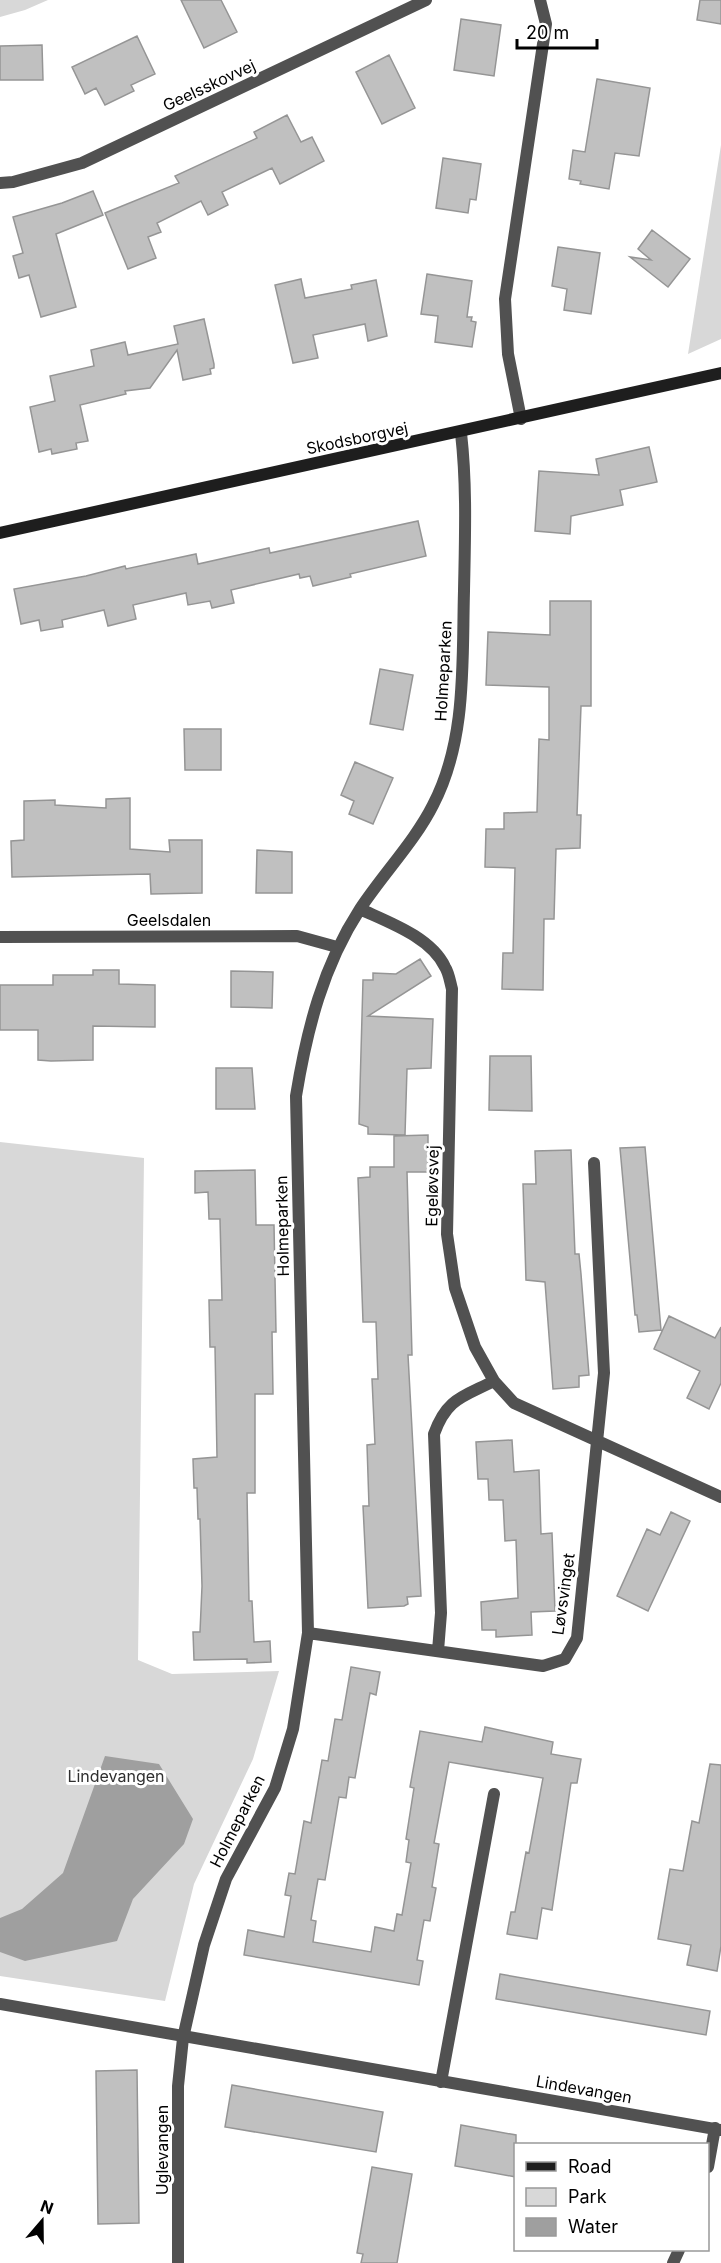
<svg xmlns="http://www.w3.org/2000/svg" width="721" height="2263" font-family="Inter,sans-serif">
<rect width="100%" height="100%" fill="#fff"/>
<path fill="#d8d8d8" d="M0,0H48L25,10L0,17Z
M721,145V339L688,354Z
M0,1142L144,1158L138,1660L172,1674L279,1671L253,1759L194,1884L165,2001L0,1976Z"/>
<path fill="#9f9f9f" d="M105,1756L159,1764L193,1819L184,1844L133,1899L117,1941L25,1961L0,1952V1918L22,1909L63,1873Z"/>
<path fill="#c0c0c0" stroke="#959595" stroke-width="1.5" d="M181,0H221L237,32L204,48Z
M700,0H721V24L697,20Z
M461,19L501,25L494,76L454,70Z
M137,36L155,74L131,85L134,91L105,105L96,88L85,94L72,67Z
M42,45L43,80H0V46Z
M389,55L415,108L382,124L356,72Z
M597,79L650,88L639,156L615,153L609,189L580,184L581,181L569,179L573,150L585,152Z
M287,115L301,142L312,137L324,161L280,184L272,168L222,192L228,205L208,215L201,201L157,223L161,232L148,237L156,258L128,269L105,213L179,183L175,176L257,138L254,132Z
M443,158L481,164L476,200L470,199L468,213L436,208Z
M93,191L103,215L56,234L76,307L41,317L29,275L19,278L13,256L23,253L13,217L62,203Z
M652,230L690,259L668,287L630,257L651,260L638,249Z
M558,247L600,253L591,314L564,310L567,289L552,286Z
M427,274L472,281L467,317H472L471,321L476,322L472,347L435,342L438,316L421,314Z
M301,279L305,298L352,289L351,285L376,280L387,336L368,341L365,324L313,335L318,358L293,363L275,285Z
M204,319L214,364V368L210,369L211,374L183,380L177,350L150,388L125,391L126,394L80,405L88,441L76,443L77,449L52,454L51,449L39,452L30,407L55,401L50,376L94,366L91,350L125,342L128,355L178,344L174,326Z
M649,447L657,482L620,490L623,505L571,516L570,534L535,531L539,471L599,475L596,459Z
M418,521L426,556L350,574L351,577L313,586L310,576L300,578L299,574L231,590L234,603L212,608L210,601L188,605L186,593L133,605L136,619L108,626L104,610L62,620L63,627L41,631L39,620L21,624L14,589L86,576L125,566L126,569L196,554L198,564L269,548L270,553Z
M550,601H591V706H581L577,815H581L580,848L556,849L554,919H544L543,990L502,989L503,953H513L515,868L485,867L486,829H504V813L537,812L539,739L549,740V687L486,685L488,632L550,635Z
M380,669L413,675L403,730L370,724Z
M184,729H221V770H185Z
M355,762L393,778L373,824L349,814L354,801L341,795Z
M130,798V849L170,852L169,840H202V893L151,894L150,874L12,877L11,841L24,840V801L55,800V805L106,808V799Z
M257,850L292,852V893H256Z
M420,959L431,976L368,1016L433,1019L431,1068L407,1069L405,1135L368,1134V1127L359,1124L363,980H373V973L396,974Z
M93,970H119V984L155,985V1027L93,1026V1060L51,1061L38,1060V1030H0V985H53V975H93Z
M231,971L273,972L272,1008L231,1007Z
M490,1056H531L532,1111L489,1110Z
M216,1068H252L255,1109H216Z
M428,1135V1172H407L412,1355H408L421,1596L407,1597L408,1604L404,1606L368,1608L363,1506H369L367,1445L375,1444L372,1379H378L376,1322H363L358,1178L370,1177V1167H394V1136Z
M645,1147L661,1330L639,1332L637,1315H635L620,1148Z
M571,1150L575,1254H579L581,1274L589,1375L579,1376V1387L553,1389L545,1282L526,1280L523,1184H536L535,1151Z
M255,1170L256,1225H274L276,1332H272L273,1394H255V1493H247L249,1601H252L254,1642L270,1641L271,1662L247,1663V1659L194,1660L193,1632H200L202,1586L200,1519H198L197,1488H194L193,1459L217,1457L215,1347H210L209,1300H222L220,1219H209L208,1192L195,1193V1171Z
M669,1316L715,1338L721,1327V1383L709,1409L687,1398L700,1371L654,1349Z
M512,1440L514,1472L539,1470L541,1534L552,1533L555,1611L531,1612L532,1635L496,1637V1630H482L481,1602L518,1598L516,1540L505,1541L503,1500H489L488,1479H478L476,1442Z
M671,1512L690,1521L648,1611L617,1596L647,1529L660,1535Z
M351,1667L380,1672L376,1695L370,1693L355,1778L349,1777L346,1798L339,1797L325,1880L318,1879L311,1920L316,1921L313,1942L371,1952L375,1927L394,1931L397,1914L402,1915L411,1863L406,1862L409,1840L406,1839L414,1788L410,1787L420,1731L482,1742L485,1727L553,1742L551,1754L581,1759L577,1783H571L552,1910L542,1908L537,1939L507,1934L511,1912H515L526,1852L529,1853L543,1778L449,1762L434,1843L439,1844L432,1887L436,1888L430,1921L424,1920L417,1960L423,1961L419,1985L244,1955L248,1930L284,1937L291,1896L285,1895L289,1873L295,1874L304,1821L311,1823L322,1760L328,1761L335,1719L342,1720Z
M710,1764L721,1765V1946L717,1971L687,1965L691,1945L658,1939L670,1869L683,1871L692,1821L699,1823Z
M500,1974L710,2011L706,2035L496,1999Z
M137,2070L139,2223L98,2224L96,2071Z
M232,2085L383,2112L376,2152L225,2127Z
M461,2125L516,2135V2177L455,2166Z
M372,2167L412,2174L397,2263H361L363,2254L357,2253Z"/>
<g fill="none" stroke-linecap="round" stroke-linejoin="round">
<path stroke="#515151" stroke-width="12" d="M0,183L13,182L82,163L426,0
M521,419L508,354L505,299L546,24L540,0
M360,909C388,922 431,937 445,967C449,973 450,982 452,989L447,1234L455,1288L475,1347L494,1381L514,1403L721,1497
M0,937L297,936L337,947
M308,1633L543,1666L565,1659L577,1638L604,1373L594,1163
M438,1651L441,1613L434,1434C447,1398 463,1397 494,1381
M0,2004L721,2130
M441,2082L494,1794
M708,2167L715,2128
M178,2263V2086L183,2038L204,1945L226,1879L275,1788L293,1729L308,1633L296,1096C307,1029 323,966 360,909C383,874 415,841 433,805C467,740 462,662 464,591C465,538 467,486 461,433
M673,2263L679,2250"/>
<path stroke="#1e1e1e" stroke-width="12" d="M0,533L721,373"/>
</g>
<g text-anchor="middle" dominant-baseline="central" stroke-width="6" stroke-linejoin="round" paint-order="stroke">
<g font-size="16" fill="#000" stroke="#fff">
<text transform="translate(209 85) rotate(-25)">Geelsskovvej</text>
<text transform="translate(357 438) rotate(-12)">Skodsborgvej</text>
<text transform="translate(443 671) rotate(-87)">Holmeparken</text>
<text x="169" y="920">Geelsdalen</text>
<text transform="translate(432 1186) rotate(-89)">Egeløvsvej</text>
<text transform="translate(282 1226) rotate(-91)">Holmeparken</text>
<text transform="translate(563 1594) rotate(-82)">Løvsvinget</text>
<text transform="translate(237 1821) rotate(-63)">Holmeparken</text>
<text transform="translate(584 2089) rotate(10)">Lindevangen</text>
<text transform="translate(162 2150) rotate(-90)">Uglevangen</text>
</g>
<g font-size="16" fill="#2f2f2f" stroke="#fff">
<text x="116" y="1776">Lindevangen</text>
</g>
</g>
<rect x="514" y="2143" width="195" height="108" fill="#ffffff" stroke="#999999" stroke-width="1.5"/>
<rect x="526" y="2162" width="30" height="9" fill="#1e1e1e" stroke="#999999" stroke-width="1.5"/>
<text x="568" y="2173" font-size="18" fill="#000000">Road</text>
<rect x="526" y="2188" width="30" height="18" fill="#d8d8d8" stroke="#999999" stroke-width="1.5"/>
<text x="568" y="2203" font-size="18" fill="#000000">Park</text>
<rect x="526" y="2218" width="30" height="18" fill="#9f9f9f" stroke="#999999" stroke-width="1.5"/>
<text x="568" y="2233" font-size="18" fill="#000000">Water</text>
<g transform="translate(42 2221) rotate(20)" stroke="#ffffff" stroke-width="4.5" paint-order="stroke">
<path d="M0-4.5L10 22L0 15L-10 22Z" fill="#000000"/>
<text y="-9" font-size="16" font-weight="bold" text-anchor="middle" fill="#000000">N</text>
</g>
<path d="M517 39v9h80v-9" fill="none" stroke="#000000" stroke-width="3"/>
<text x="526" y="39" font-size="18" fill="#000000" stroke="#ffffff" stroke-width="4.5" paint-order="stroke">20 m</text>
</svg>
